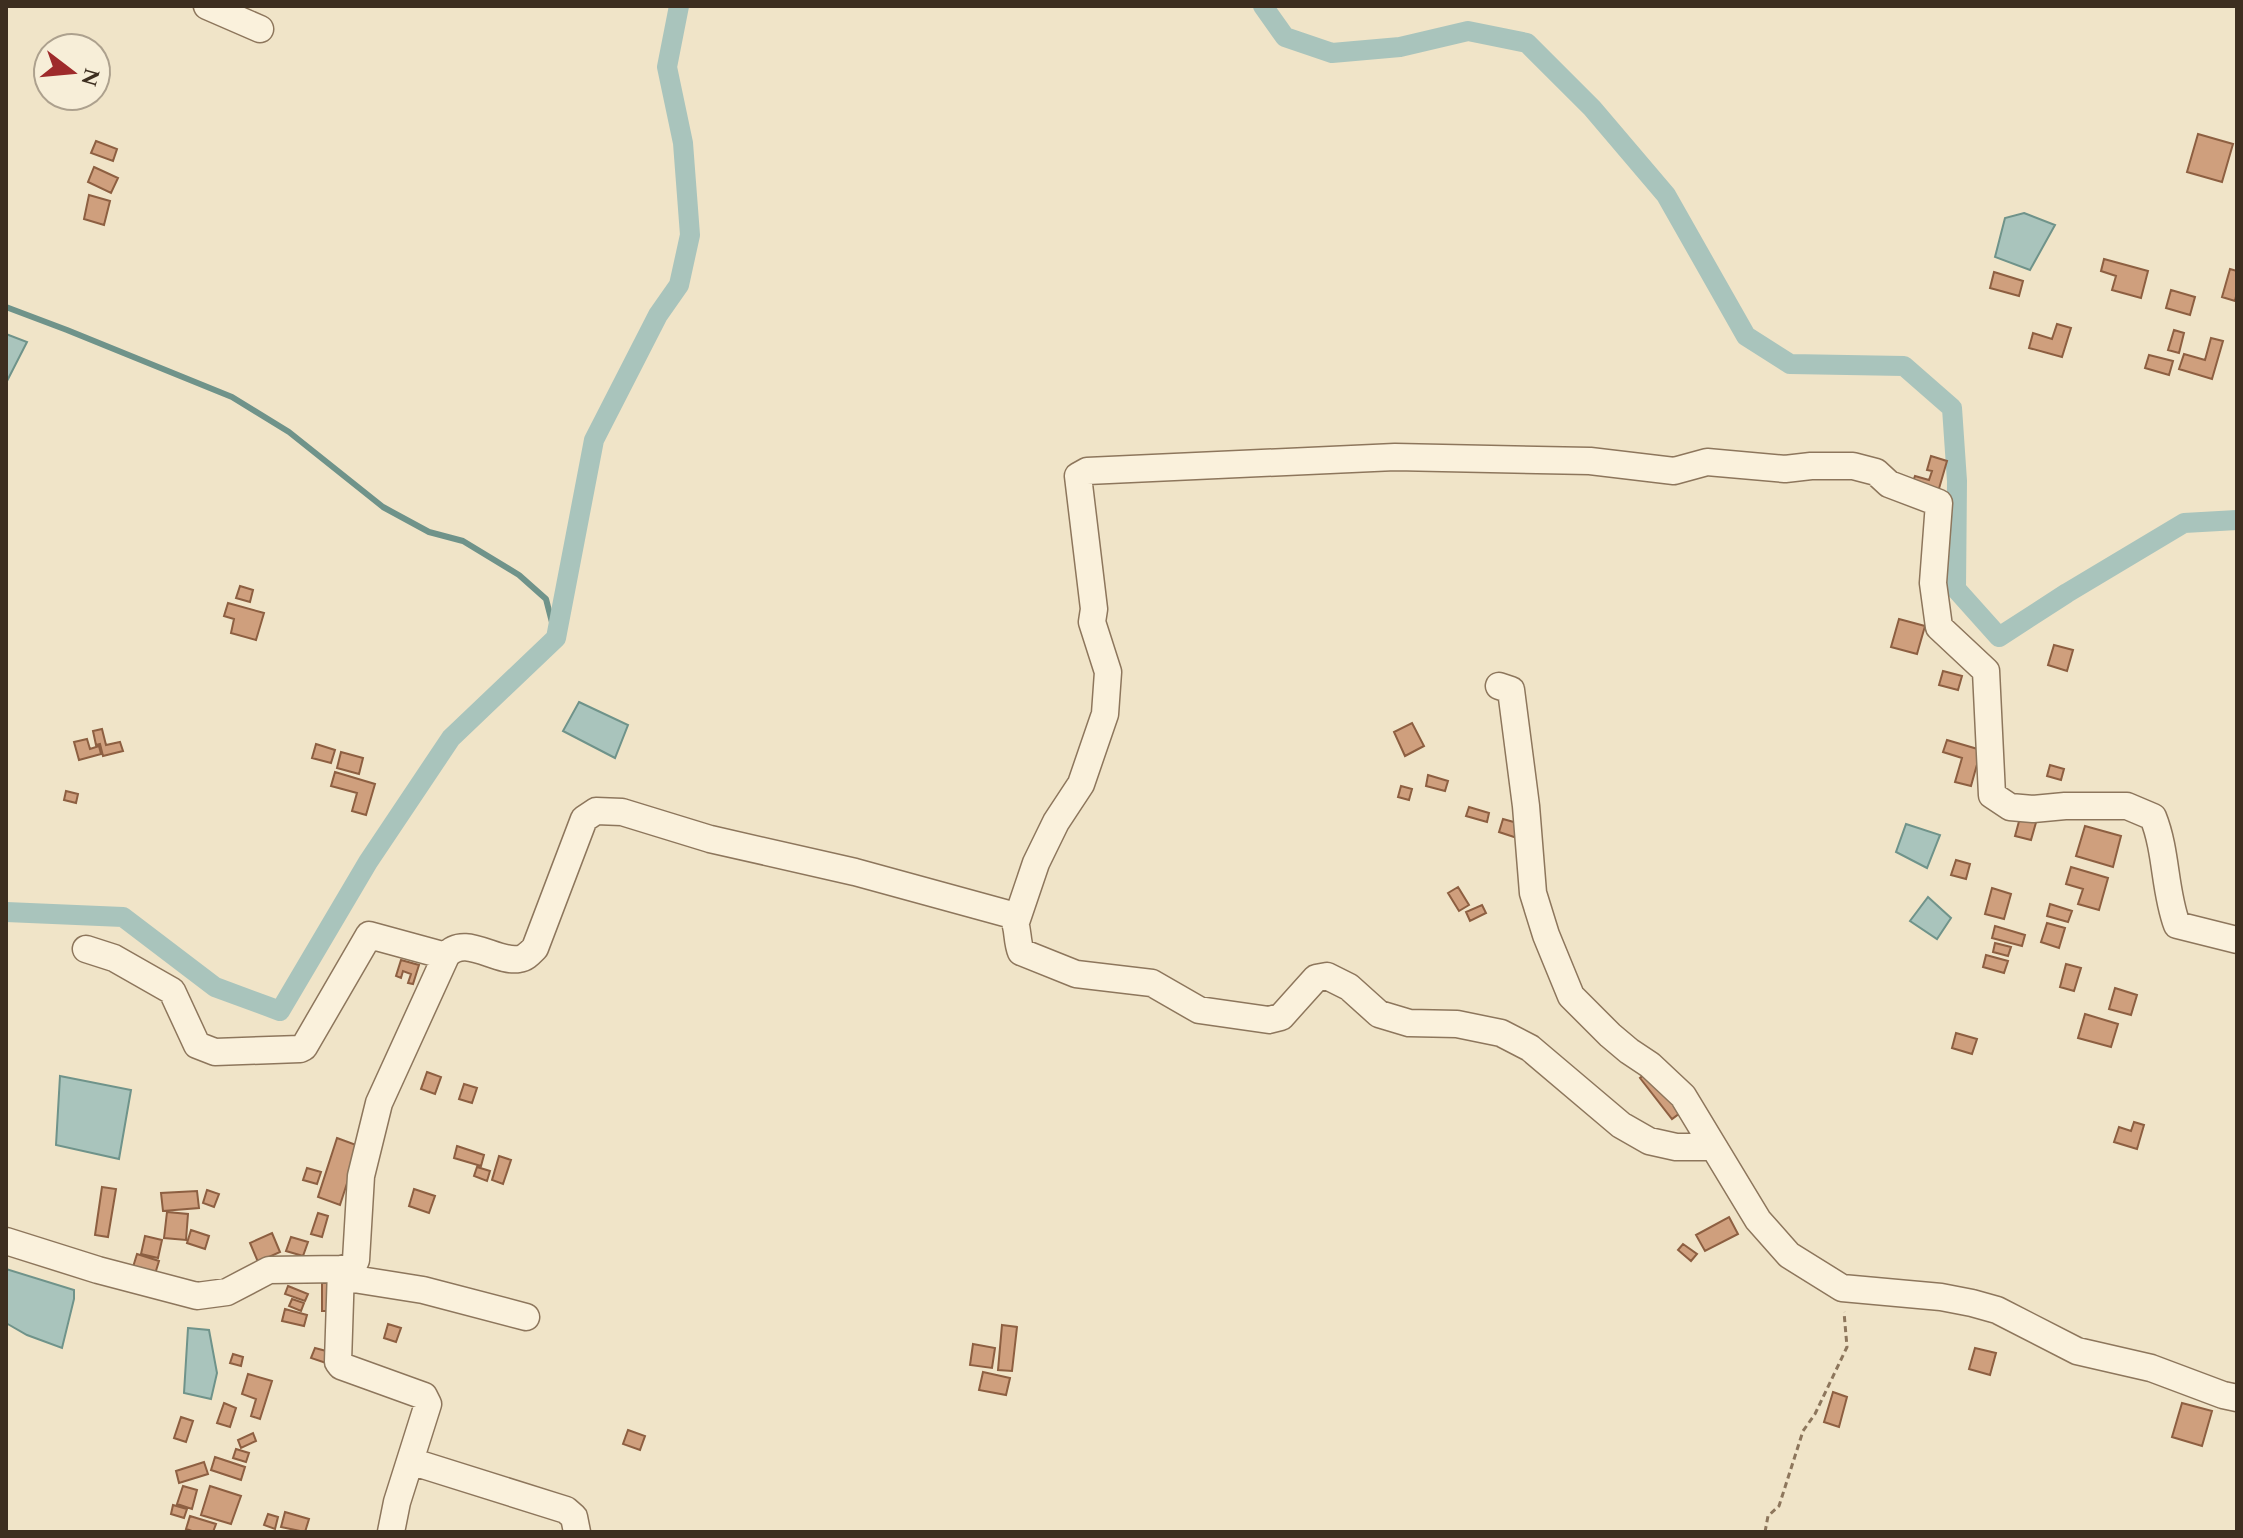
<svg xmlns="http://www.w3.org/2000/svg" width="2243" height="1538" font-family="Spectral,serif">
<rect width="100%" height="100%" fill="#f0e4c8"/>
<path fill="#a9c4bc" stroke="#6f938a" stroke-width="2" d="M2024,213L2055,225L2030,270L1995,257L2005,218Z
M6,334L27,342L6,383Z
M579,702L628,725L615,758L563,731Z
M1906,824L1940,835L1927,868L1896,852Z
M1928,897L1951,918L1937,939L1910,921Z
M60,1076L131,1090L119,1159L56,1145Z
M6,1269L74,1290V1299L62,1348L27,1335L6,1323Z
M188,1328L209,1330L217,1373L211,1399L184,1393Z"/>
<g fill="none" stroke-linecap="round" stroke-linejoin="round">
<path stroke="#6f938a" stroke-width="6" d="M6,307L67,330L232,397L289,432L383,507L429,532L463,541L519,575L546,599L556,638"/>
<path stroke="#a9c4bc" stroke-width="20" d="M1263,6L1285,37L1332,53L1400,47L1468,31L1527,43L1592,108L1666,195L1746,336L1790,364L1904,366L1952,408L1957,481L1956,589L1999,637L2067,593L2184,523L2237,520
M6,912L123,917L215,987L280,1011L368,862L451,738L556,638L594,440L658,315L679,285L690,235L683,143L667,67L679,6"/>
</g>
<path fill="#cf9f7d" stroke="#8d5f41" stroke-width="2" d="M2198,134L2233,144L2222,182L2187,172Z
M96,141L117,149L113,161L91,153Z
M94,167L118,178L111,193L88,182Z
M89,195L110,201L104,225L84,219Z
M2104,259L2148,271L2141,298L2112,290L2116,276L2101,271Z
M2230,269L2237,271V292L2235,301L2222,297Z
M1994,272L2023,281L2019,296L1990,288Z
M2171,290L2195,297L2190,315L2166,308Z
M2057,324L2071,328L2062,357L2029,348L2033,333L2052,339Z
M2174,330L2184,333L2179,353L2168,350Z
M2211,338L2223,341L2212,379L2179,369L2184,354L2205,360Z
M2149,355L2173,361L2169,375L2145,368Z
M1931,456L1947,461L1938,492L1912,484L1915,476L1929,480L1932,471L1927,470Z
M240,586L253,590L250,602L236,598Z
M228,603L264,613L256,640L231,633L234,619L224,616Z
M1899,619L1925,626L1917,654L1891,647Z
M2054,645L2073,650L2067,671L2048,665Z
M1943,671L1962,676L1958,690L1939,685Z
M1412,723L1424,746L1405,756L1394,732Z
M102,729L106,745L120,742L123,751L103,756L100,744L96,745L93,731Z
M87,739L90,749L99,746L101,754L79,760L74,742Z
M1947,740L1981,750L1971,786L1955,782L1962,758L1943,752Z
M316,744L335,750L331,763L312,758Z
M341,752L363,758L359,774L337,768Z
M2050,765L2064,769L2061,780L2047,776Z
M335,772L375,784L366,815L352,811L357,793L331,786Z
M1428,775L1448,781L1445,791L1426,786Z
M1401,786L1412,789L1409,800L1398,797Z
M66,791L78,794L76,803L64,800Z
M1469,807L1489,813L1487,822L1466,816Z
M2021,814L2037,819L2031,840L2015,836Z
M1503,819L1521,824L1517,838L1499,832Z
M2085,826L2121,836L2113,867L2076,856Z
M1956,860L1970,864L1966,879L1951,875Z
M2071,867L2108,878L2099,910L2078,904L2083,889L2066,884Z
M1458,887L1469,905L1459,911L1448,893Z
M1992,888L2011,894L2004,919L1985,914Z
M2050,904L2072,911L2068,922L2047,916Z
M1482,905L1486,913L1470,921L1466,912Z
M2047,923L2065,928L2059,948L2041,942Z
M1995,926L2025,935L2022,946L1992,938Z
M1995,943L2011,947L2008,956L1993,952Z
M1986,955L2008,961L2004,973L1983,967Z
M401,960L419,965L413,984L408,983L411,974L403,971L401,978L396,976Z
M2066,964L2081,968L2074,991L2060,987Z
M2115,988L2137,995L2131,1015L2109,1009Z
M2085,1014L2118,1024L2111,1047L2078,1038Z
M1956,1033L1977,1039L1972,1054L1952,1048Z
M1651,1069L1684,1110L1672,1119L1640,1078Z
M427,1072L441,1077L435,1094L421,1089Z
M464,1084L477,1088L472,1103L459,1099Z
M2134,1122L2144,1125L2137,1149L2114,1142L2119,1127L2131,1131Z
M337,1138L359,1146L340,1205L318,1197Z
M457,1146L484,1155L481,1166L454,1158Z
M499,1156L511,1160L503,1184L492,1180Z
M477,1167L490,1171L487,1181L474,1176Z
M307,1168L321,1172L317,1184L303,1180Z
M102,1187L116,1189L108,1237L95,1235Z
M414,1189L435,1196L429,1213L409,1206Z
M207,1190L219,1194L214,1207L203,1203Z
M197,1191L199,1208L163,1211L161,1193Z
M167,1212L188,1214L186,1240L164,1238Z
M318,1213L328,1216L322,1237L311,1234Z
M1729,1217L1738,1234L1705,1251L1696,1235Z
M191,1230L209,1236L205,1249L187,1243Z
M272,1233L280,1252L258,1262L250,1243Z
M145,1236L162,1240L158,1258L141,1254Z
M291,1237L308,1242L303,1256L286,1251Z
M1683,1244L1697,1254L1691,1261L1678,1250Z
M137,1254L159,1261L155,1274L133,1267Z
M322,1283H332L333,1311H322Z
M288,1286L308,1294L305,1301L285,1294Z
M292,1299L304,1303L301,1311L289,1306Z
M285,1309L307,1315L304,1326L282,1321Z
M388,1324L401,1328L396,1342L384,1338Z
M1002,1325L1017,1327L1012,1371L998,1370Z
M973,1344L995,1348L992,1368L970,1365Z
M315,1348L330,1352L326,1363L311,1358Z
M1975,1348L1996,1353L1990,1375L1969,1369Z
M233,1354L243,1357L241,1366L230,1363Z
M983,1372L1010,1378L1006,1395L979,1390Z
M248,1374L272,1381L260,1419L251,1416L256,1399L242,1394Z
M1833,1392L1847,1397L1839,1427L1824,1422Z
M224,1403L236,1408L230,1427L217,1423Z
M2182,1403L2212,1411L2202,1446L2172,1437Z
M181,1417L193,1421L186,1442L174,1438Z
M628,1430L645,1436L640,1450L623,1444Z
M253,1433L256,1441L241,1448L238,1440Z
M236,1449L249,1453L246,1462L233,1458Z
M215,1457L245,1467L241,1480L211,1470Z
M204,1462L208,1474L179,1483L176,1471Z
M183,1486L197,1490L192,1509L177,1504Z
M210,1486L241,1496L231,1524L201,1515Z
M173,1505L187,1509L184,1518L171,1514Z
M285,1512L309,1519L305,1532L281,1527Z
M268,1514L278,1517L275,1529L264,1525Z
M190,1516L216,1524L213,1532H195L186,1529Z"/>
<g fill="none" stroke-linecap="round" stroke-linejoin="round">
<g stroke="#8d765c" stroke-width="29">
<path id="minor" d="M207,6L260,29
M1499,686L1511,690L1526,806L1533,893L1546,935L1571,996L1610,1035L1629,1051L1650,1065L1683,1096L1758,1220L1789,1255L1842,1288L1941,1297L1972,1303L1997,1310L2077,1351L2151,1368L2223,1395L2237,1398
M1016,922L1036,863L1056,822L1081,784L1105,714L1108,672L1092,622L1094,609L1078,476L1087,471L1395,457L1590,461L1674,471L1707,462L1785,469L1811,466H1853L1876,472L1889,484L1939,503L1933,583L1939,627L1986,671L1992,795L2010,807L2033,809L2065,806H2127L2153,817C2167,852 2164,890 2177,925L2237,940
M446,956C464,933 496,963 519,959C526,958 530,953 535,948L584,819L596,811L622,812L710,839L855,872L1012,915C1019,926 1016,940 1021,952L1076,974L1152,983L1199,1010L1269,1020L1281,1017L1316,978L1327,976L1349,987L1379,1014L1409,1023L1457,1024L1501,1033L1530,1048L1621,1125L1649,1141L1676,1147H1712
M6,1241L98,1270L197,1296L227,1292L269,1270L341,1269L353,1266L356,1260L361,1176L379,1103L446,956L369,935L304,1047L300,1049L215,1052L197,1045L172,991L114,958L86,949
M341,1269L338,1362L341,1366L424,1396L428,1404L397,1502L391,1532
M341,1277L423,1290L526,1317
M410,1461L566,1510L574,1517L577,1532"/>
</g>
<path stroke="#8d765c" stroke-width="3" stroke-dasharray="6 4" stroke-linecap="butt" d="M1765,1532L1768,1516L1779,1506L1803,1431L1815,1414L1847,1347L1844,1312"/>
<use href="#minor" stroke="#faf1dc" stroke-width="26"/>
</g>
<rect width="2243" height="1538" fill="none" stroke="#3d2e20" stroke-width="16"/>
<g transform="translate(72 72) rotate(106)"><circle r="38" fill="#f7eed8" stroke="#ada18e" stroke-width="2"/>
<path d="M0-6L14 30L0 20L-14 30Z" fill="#9e2a2b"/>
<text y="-12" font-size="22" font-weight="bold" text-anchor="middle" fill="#3d2e20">N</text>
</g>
</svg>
